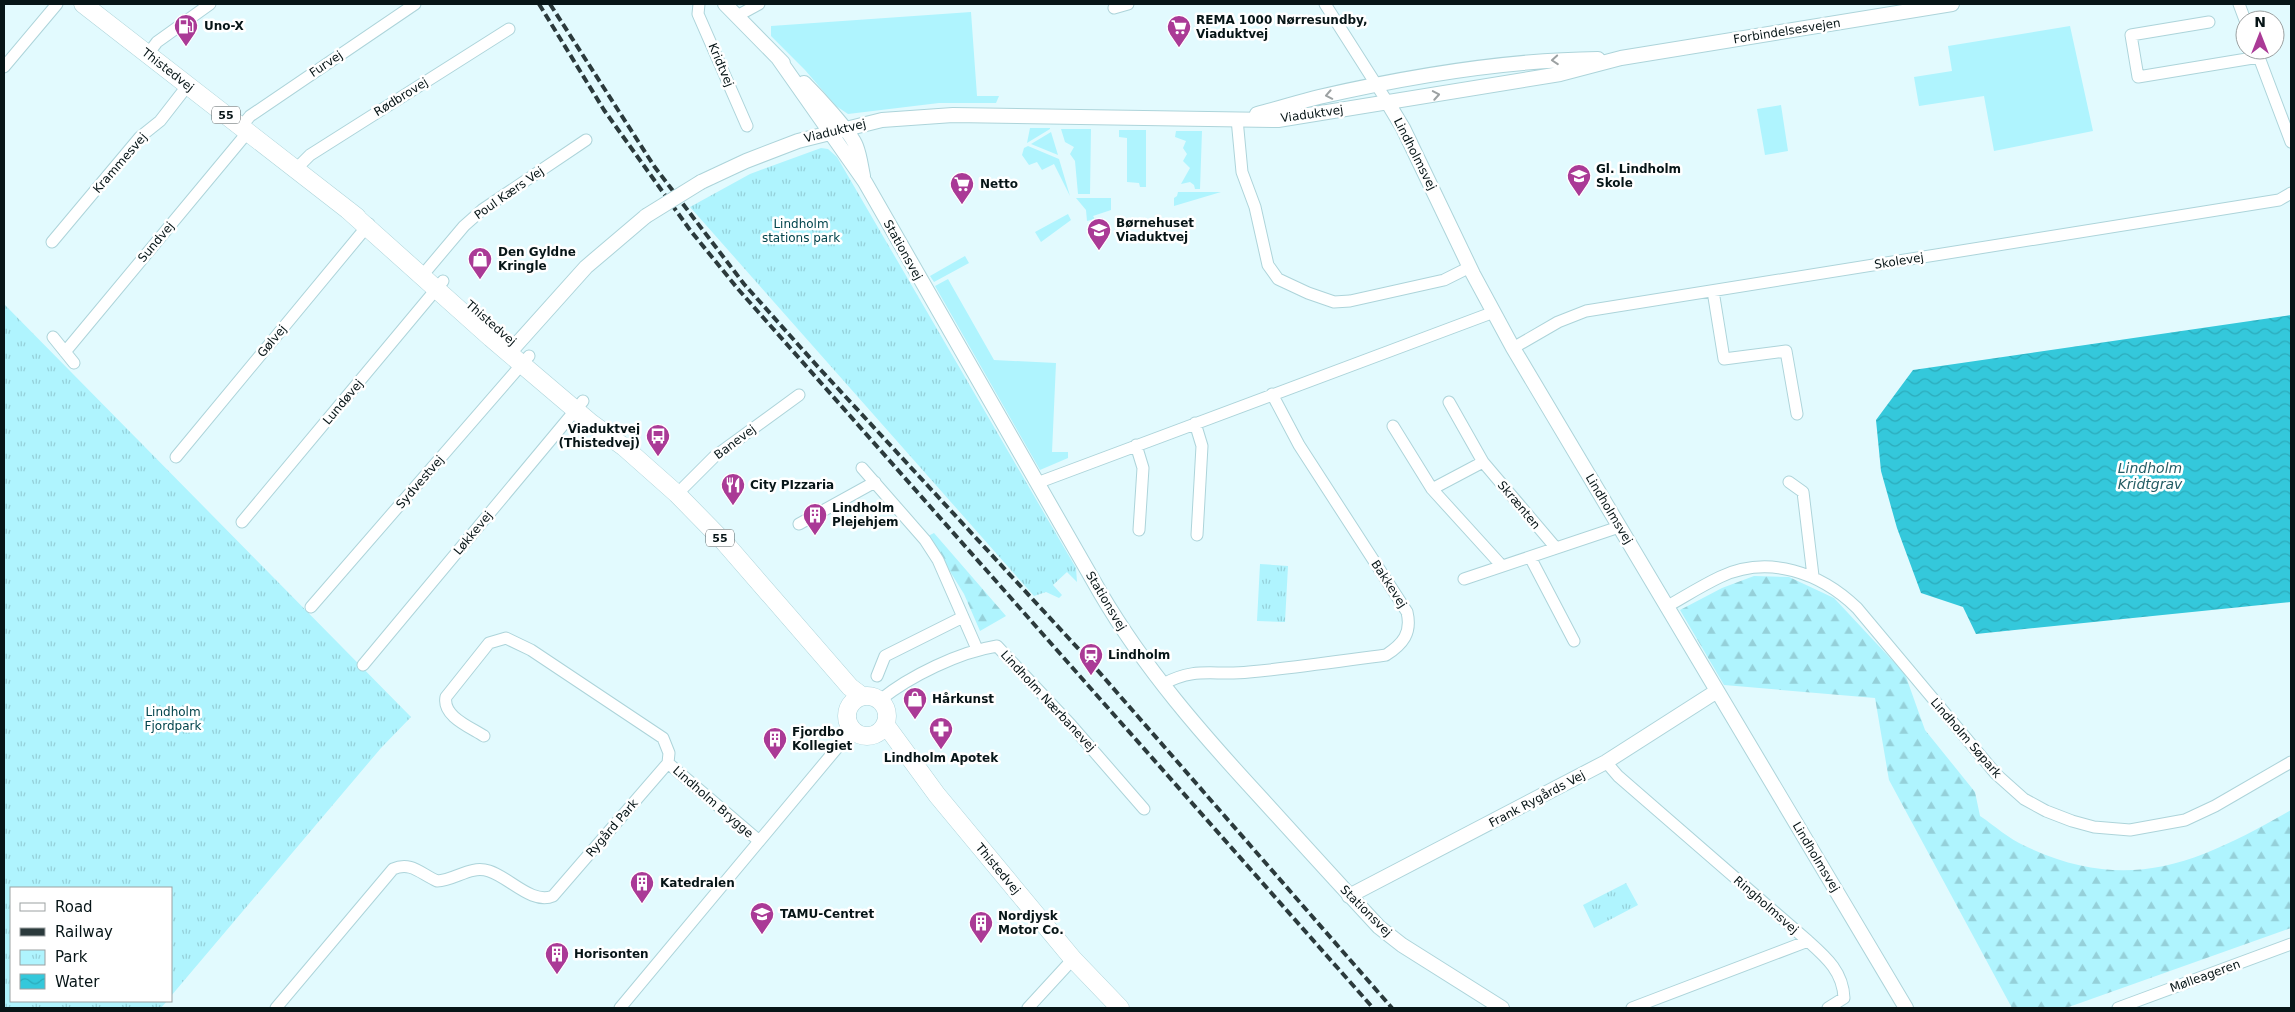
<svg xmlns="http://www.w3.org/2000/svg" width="2295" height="1012" font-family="'DejaVu Sans',sans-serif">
<defs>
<pattern id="forest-firs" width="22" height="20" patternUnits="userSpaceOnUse" patternTransform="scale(1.25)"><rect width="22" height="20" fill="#aff4fe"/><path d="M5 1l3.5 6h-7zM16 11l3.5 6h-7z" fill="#95d0d9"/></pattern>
<pattern id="park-tufts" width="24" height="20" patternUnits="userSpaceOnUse" patternTransform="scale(1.25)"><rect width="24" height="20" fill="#aff4fe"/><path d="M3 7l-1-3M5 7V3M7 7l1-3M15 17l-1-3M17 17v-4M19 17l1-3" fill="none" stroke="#95d0d9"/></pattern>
<pattern id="water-waves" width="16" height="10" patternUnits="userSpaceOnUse" patternTransform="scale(1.25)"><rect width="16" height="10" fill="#34c8db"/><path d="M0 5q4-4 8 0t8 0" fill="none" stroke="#2cabbb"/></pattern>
</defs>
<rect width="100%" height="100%" fill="#e2fafe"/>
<path fill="#aff4fe" d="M971,12L977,96H999L996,103H939L848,114L836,106L805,70L771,36V26Z
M2070,26L2093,131L1994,151L1984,96L1919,106L1914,77L1952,71L1948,46Z
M1781,105L1788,151L1765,155L1757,109Z
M1030,128H1050V129L1027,143Z
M1061,129H1091L1090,194H1078L1075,161L1070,154L1074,147L1065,142Z
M1119,130H1146V187H1140L1139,183L1127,182V138L1119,137Z
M1176,131H1202L1200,189H1195L1194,185L1190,182L1181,184L1190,168L1183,161L1187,154L1183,148L1186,141L1175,137Z
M1051,132L1058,155L1031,144Z
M1028,146L1059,159L1070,196L1054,164L1042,170L1037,162L1029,165L1022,155L1024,148Z
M1178,192H1221L1174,206V198L1177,196Z
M1076,198H1111V210L1093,216L1095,219L1087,221L1086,210Z
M1068,214L1071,220L1041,242L1035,232Z
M965,256L969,263L934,282L930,276Z
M948,279L994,360L1056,363L1052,452H1068V458L1040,470L935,286Z"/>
<path fill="url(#forest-firs)" d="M934,533L1006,616L980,631L964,594L928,536Z
M1754,576L1789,577L1834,598L1905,674L1925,730L1975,792L1980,816C1995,826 2009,839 2025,846C2129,895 2198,863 2291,810V928L2066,1008H2012L1889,780L1875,698L1724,685L1680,610L1722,588Z"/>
<path fill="url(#park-tufts)" d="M821,148L828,149L837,157L1076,568L1077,582L1067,572L1053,585L1062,595L1059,598L1046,592L1034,596L690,207L750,174Z
M4,304L411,717L381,748L171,996V888H11V1001H167L161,1008H4Z
M1260,564L1288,566L1285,622L1257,621Z
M1626,883L1638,905L1594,928L1583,905Z"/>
<path fill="url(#water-waves)" d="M2291,315V602L1976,634L1963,607L1921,593L1897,528L1881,471L1876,420L1913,370Z"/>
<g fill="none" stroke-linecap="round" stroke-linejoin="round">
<g stroke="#add4da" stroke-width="13">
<path id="minor" d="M699,4L698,14L747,126
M1325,4L1388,103
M2239,4L2245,20
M1114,8L1128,4
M737,16L759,4
M2209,22L2131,35L2138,77L2259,57
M2257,52L2291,142
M148,54L157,42L210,4
M4,67L57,4
M1237,119L1242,172L1255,207L1268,265L1278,279L1308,293L1334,302L1350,301L1444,280L1470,267
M241,127L250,116L415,4
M296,169L310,155L509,29
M52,242L140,137L160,121L188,85
M421,277L464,226L482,210L586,140
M1713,291L1724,359L1786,351L1797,414
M53,337L74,363
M1513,348L1558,322L1586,311L2279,200L2291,193
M65,352L247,133
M1449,402L1483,462L1556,548
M1195,423L1202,446L1197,535
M1393,426L1432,489L1502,566
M1136,445L1143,468L1139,530
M176,457L369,224
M862,468L925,540L938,560L977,649
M1789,482L1803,492L1813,576
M1037,483L1494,312
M1432,489L1483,462
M677,494L714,457L799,395
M242,522L443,281
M799,524L875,482
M1530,557L1574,641
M1464,579L1619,527
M311,607L529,356
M1666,607C1684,597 1701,586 1720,577C1769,554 1821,573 1857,608L1996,774L2024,799L2046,811L2072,821L2094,827L2130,830L2185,820L2215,806L2291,762
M363,665L583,401
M877,676L885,656L963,617
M1163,684C1197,666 1213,676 1249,672C1294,668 1340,661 1386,655C1403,644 1412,633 1407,612L1299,445L1272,394
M880,700C910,676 959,652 997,646L1071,725L1144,809
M1606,762L1618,776L1808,941L1632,1008
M668,763L758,840
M1808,941C1827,958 1843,972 1844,998L1828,1008
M276,1008L393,869C411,861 421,874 437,881C456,880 470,865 489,871C509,877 532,905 553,896L668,763L669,753L663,738L531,650L506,638L489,643L446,697C442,716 470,727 484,736
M620,1008L852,730
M1028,1008L1073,959
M2118,1008L2291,944"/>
</g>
<g stroke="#add4da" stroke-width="16">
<path id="tertiary" d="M725,4L783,63
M778,58L865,182L1101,594C1145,669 1202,734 1261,798C1300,841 1339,884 1379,927L1402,945L1502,1008
M804,83C816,95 851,132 856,146C860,156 861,167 863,176
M1388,103L1403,128L1473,274L1513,348L1906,1008
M1257,114C1278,109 1298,102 1319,97C1410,76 1505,60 1598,59
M701,182L746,161L798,141L882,120L953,115L1278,120L1560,74L1621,58L1952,4
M509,353L586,267L646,216
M1349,896L1606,762L1717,691"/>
</g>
<g stroke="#add4da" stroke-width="19">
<path id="primary" d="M83,4L357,217
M348,210L491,338L591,423L624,447L677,494L725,543L850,687L862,696
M847 716a20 20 0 1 1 40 0a20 20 0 1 1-40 0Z
M885,724L937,795L1073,959L1120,1008"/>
</g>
<use href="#minor" stroke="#fff" stroke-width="11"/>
<use href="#tertiary" stroke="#fff" stroke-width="14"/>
<use href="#primary" stroke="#fff" stroke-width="18"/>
<path stroke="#2b3a3c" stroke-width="4" stroke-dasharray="8 4" stroke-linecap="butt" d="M539,4L604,110L690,230L738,289L1373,1008
M550,4L654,166L744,284L819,368L1086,657L1392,1008"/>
<g stroke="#add4da" stroke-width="16" stroke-linecap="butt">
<path id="tertiary-bridge" d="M646,216L701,182"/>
</g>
<use href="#tertiary-bridge" stroke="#fff" stroke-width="14"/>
</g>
<defs><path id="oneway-chevron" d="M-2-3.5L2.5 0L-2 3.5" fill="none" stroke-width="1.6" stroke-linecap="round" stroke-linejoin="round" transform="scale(1.25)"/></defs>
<g stroke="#9ca1a2">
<use href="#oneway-chevron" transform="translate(1555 60) rotate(176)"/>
<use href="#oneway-chevron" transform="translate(1329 95) rotate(169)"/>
<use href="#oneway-chevron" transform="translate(1436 95) rotate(-10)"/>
</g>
<defs>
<g id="fuel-pin" transform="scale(1.25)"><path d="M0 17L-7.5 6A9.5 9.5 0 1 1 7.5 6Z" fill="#aa3a96" stroke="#fff"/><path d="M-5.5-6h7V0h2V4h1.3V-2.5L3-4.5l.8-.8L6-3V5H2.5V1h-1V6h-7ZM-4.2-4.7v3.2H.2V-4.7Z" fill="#fff"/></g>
<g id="supermarket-pin" transform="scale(1.25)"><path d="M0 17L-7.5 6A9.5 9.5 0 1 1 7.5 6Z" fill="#aa3a96" stroke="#fff"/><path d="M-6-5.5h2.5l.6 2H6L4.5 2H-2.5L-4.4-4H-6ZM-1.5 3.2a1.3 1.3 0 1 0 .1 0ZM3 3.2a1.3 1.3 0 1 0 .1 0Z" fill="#fff"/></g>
<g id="school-pin" transform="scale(1.25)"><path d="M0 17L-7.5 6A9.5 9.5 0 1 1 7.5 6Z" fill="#aa3a96" stroke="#fff"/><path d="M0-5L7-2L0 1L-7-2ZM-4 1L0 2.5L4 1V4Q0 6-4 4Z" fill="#fff"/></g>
<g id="shop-pin" transform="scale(1.25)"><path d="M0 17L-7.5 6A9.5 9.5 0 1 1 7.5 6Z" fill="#aa3a96" stroke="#fff"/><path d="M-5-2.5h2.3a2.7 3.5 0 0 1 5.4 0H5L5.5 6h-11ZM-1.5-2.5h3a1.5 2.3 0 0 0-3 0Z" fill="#fff"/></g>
<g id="bus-pin" transform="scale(1.25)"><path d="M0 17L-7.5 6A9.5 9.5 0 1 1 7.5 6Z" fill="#aa3a96" stroke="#fff"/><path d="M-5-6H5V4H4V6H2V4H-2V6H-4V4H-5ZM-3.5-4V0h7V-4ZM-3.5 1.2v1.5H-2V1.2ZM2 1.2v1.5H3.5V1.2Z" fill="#fff"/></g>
<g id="restaurant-pin" transform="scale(1.25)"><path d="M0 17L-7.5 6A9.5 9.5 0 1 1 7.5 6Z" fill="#aa3a96" stroke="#fff"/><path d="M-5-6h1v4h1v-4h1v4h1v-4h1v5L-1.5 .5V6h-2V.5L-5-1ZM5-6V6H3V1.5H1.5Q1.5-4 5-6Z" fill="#fff"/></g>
<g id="building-pin" transform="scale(1.25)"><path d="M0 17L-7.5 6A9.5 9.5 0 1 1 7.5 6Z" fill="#aa3a96" stroke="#fff"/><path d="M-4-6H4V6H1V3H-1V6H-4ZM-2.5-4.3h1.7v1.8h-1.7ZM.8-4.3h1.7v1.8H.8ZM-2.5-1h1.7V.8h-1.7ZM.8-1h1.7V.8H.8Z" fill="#fff"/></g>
<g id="station-pin" transform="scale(1.25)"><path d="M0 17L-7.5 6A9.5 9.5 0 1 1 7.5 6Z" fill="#aa3a96" stroke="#fff"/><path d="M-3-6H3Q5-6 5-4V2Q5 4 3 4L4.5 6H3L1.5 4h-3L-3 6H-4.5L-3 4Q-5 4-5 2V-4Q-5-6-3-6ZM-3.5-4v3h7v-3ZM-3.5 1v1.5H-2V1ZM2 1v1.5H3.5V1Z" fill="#fff"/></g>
<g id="pharmacy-pin" transform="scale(1.25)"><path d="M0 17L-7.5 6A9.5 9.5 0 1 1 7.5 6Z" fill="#aa3a96" stroke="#fff"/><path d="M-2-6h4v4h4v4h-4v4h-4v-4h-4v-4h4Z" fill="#fff"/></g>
</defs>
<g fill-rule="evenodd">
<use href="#fuel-pin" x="186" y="26"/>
<use href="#supermarket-pin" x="1179" y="27"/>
<use href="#school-pin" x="1579" y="176"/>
<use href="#supermarket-pin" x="962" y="184"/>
<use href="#school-pin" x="1099" y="230"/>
<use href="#shop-pin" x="480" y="259"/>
<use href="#bus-pin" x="658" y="436"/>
<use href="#restaurant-pin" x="733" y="485"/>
<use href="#building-pin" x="815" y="515"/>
<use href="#station-pin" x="1091" y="655"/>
<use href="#shop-pin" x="915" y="699"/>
<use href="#pharmacy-pin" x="941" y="729"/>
<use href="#building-pin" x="775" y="739"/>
<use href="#building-pin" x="642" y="883"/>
<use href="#school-pin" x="762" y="914"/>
<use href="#building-pin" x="981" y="923"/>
<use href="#building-pin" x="557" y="954"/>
</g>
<g text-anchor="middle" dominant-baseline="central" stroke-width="5" stroke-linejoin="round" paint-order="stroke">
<g fill="#fff" stroke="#515b5d" stroke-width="1">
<rect x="212" y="106.5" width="28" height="17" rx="4"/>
<rect x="706" y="529.5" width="28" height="17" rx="4"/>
</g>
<g font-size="11" font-weight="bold" fill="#071517">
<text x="226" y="115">55</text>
<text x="720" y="538">55</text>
</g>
<g font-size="12" font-weight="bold" fill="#071517" stroke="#fff" text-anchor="start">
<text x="1196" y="20">REMA 1000 Nørresundby,<tspan x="1196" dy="14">Viaduktvej</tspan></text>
<text x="204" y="26">Uno-X</text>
<text x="1596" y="169">Gl. Lindholm<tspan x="1596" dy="14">Skole</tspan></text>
<text x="980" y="184">Netto</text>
<text x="1116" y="223">Børnehuset<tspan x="1116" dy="14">Viaduktvej</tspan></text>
<text x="498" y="252">Den Gyldne<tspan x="498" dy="14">Kringle</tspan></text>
<text x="640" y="429" text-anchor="end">Viaduktvej<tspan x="640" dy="14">(Thistedvej)</tspan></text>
<text x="750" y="485">City PIzzaria</text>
<text x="832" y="508">Lindholm<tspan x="832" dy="14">Plejehjem</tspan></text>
<text x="1108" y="655">Lindholm</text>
<text x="932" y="699">Hårkunst</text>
<text x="792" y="732">Fjordbo<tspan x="792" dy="14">Kollegiet</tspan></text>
<text x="941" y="758" text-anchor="middle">Lindholm Apotek</text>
<text x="660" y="883">Katedralen</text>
<text x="780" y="914">TAMU-Centret</text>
<text x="998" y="916">Nordjysk<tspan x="998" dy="14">Motor Co.</tspan></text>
<text x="574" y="954">Horisonten</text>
</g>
<g font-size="12" fill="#071517" stroke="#fff">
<text transform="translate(1787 31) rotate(-9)">Forbindelsesvejen</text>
<text transform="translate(326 64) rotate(-34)">Furvej</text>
<text transform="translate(721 65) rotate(67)">Kridtvej</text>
<text transform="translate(168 70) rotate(38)">Thistedvej</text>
<text transform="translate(401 97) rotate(-32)">Rødbrovej</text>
<text transform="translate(1312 114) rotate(-8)">Viaduktvej</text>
<text transform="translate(835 131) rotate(-14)">Viaduktvej</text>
<text transform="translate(1415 154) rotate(63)">Lindholmsvej</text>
<text transform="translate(120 163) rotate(-49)">Krammesvej</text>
<text transform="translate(509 193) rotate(-35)">Poul Kærs Vej</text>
<text transform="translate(156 242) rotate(-50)">Sundvej</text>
<text transform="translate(903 250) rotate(61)">Stationsvej</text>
<text transform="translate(1899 261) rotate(-9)">Skolevej</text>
<text transform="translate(491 323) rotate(41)">Thistedvej</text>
<text transform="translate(272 341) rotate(-50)">Gølvej</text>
<text transform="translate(343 402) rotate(-50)">Lundøvej</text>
<text transform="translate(735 442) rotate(-37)">Banevej</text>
<text transform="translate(420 482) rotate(-49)">Sydvestvej</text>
<text transform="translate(1519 505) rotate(50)">Skrænten</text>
<text transform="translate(1609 509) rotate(59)">Lindholmsvej</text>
<text transform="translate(473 533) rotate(-50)">Løkkevej</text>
<text transform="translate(1389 584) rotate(57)">Bakkevej</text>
<text transform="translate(1106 601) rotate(59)">Stationsvej</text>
<text transform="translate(1048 701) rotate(47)">Lindholm Nærbanevej</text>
<text transform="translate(1966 738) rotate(49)">Lindholm Søpark</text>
<text transform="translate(1537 799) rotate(-28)">Frank Rygårds Vej</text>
<text transform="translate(713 802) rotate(41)">Lindholm Brygge</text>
<text transform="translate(612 828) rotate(-49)">Rygård Park</text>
<text transform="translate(1816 857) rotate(59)">Lindholmsvej</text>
<text transform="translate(998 869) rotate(50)">Thistedvej</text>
<text transform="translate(1766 905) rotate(41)">Ringholmsvej</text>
<text transform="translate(1366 911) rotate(45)">Stationsvej</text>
<text transform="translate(2205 976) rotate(-20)">Mølleageren</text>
</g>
<g font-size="12" fill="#02444c" stroke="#fff">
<text x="801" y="224">Lindholm<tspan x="801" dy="14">stations park</tspan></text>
<text x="173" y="712">Lindholm<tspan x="173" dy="14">Fjordpark</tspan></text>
</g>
<g font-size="14" font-style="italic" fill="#245d65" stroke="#fff">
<text x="2150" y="468">Lindholm<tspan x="2150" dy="16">Kridtgrav</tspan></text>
</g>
</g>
<rect width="2295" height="1012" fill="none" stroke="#071517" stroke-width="10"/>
<rect x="10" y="887" width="162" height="115" fill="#ffffff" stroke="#9ca1a2"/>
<rect x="20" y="903" width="25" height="8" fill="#ffffff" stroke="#9ca1a2"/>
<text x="55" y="912" font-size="15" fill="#071517">Road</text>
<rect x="20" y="928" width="25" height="8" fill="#2b3a3c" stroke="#9ca1a2"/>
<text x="55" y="937" font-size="15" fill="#071517">Railway</text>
<rect x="20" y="950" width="25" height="15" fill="url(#park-tufts)" stroke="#9ca1a2"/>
<text x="55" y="962" font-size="15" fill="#071517">Park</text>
<rect x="20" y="974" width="25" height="15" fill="url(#water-waves)" stroke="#9ca1a2"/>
<text x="55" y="987" font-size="15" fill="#071517">Water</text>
<g transform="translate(2260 35)"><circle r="24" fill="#ffffff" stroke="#9ca1a2"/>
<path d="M0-4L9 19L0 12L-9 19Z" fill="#aa3a96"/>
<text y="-8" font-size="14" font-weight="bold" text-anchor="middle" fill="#071517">N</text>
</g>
</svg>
